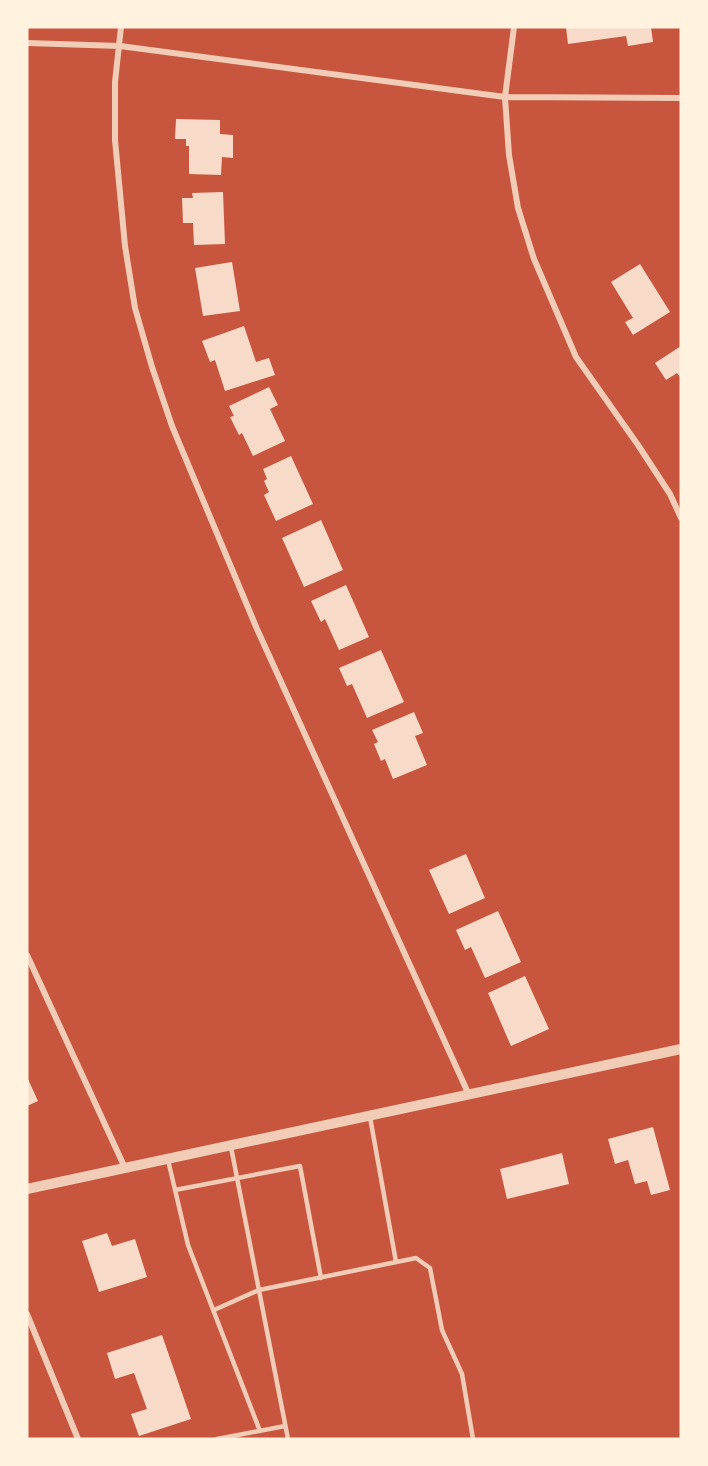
<svg xmlns="http://www.w3.org/2000/svg" width="708" height="1466" font-family="'Exo 2',sans-serif">
<rect width="100%" height="100%" fill="#c8553d"/>
<path fill="#f7dbc8" d="M566,27H651L653,42L628,46L626,36L568,44Z
M176,119L220,120V134L233,135V158L222,157L221,175L189,174V146H186V139H175Z
M223,192L225,244L194,245L193,223H183L182,198H193L192,193Z
M232,262L240,311L203,316L195,268Z
M640,264L670,312L633,335L625,322L633,318L611,282Z
M244,326L256,362L269,358L275,375L225,391L215,360L210,362L202,341Z
M681,346V378L677,373L666,380L655,363Z
M269,387L278,405L270,409L285,441L253,456L242,433L239,435L230,417L234,416L229,406Z
M291,456L313,504L276,521L264,495L269,492L264,481L267,479L263,469Z
M321,520L343,570L304,587L282,538Z
M346,585L369,637L339,650L325,619L321,622L311,601Z
M381,650L404,702L367,718L352,684L347,686L339,668Z
M414,712L423,733L415,736L427,765L393,779L385,759L381,761L374,744L378,742L372,730Z
M466,854L485,898L449,914L429,870Z
M498,911L521,962L485,978L471,947L465,950L456,930Z
M525,976L549,1029L511,1046L488,993Z
M27,1077L38,1101L27,1106Z
M653,1127L670,1190L651,1195L647,1181L635,1184L628,1160L615,1164L608,1139Z
M562,1153L569,1184L507,1199L500,1169Z
M107,1233L112,1246L135,1239L147,1277L99,1292L82,1241Z
M162,1335L191,1419L139,1436L131,1414L147,1409L134,1373L115,1379L107,1353Z"/>
<g fill="none" stroke-linecap="round" stroke-linejoin="round">
<path stroke="#f1ccb7" stroke-width="4.5" d="M370,1117L396,1262
M231,1147L288,1439
M168,1160L188,1245L260,1431
M175,1190L300,1166L321,1278
M214,1310L259,1290L416,1258L430,1268L442,1330L462,1374L473,1439
M217,1439L285,1426"/>
<path stroke="#f1ccb7" stroke-width="6" d="M121,27L115,82V140L125,246L135,308L152,367L172,426L257,629L469,1095
M514,27L505,97L509,155L518,208L534,259L576,357L638,445L670,494L681,518
M27,43L120,46L505,97L681,98
M27,955L125,1168
M27,1314L78,1439"/>
<path stroke="#f1ccb7" stroke-width="10" d="M27,1189L681,1049"/>
</g>
<rect width="708" height="1466" fill="none" stroke="#fff3e0" stroke-width="57"/>
</svg>
